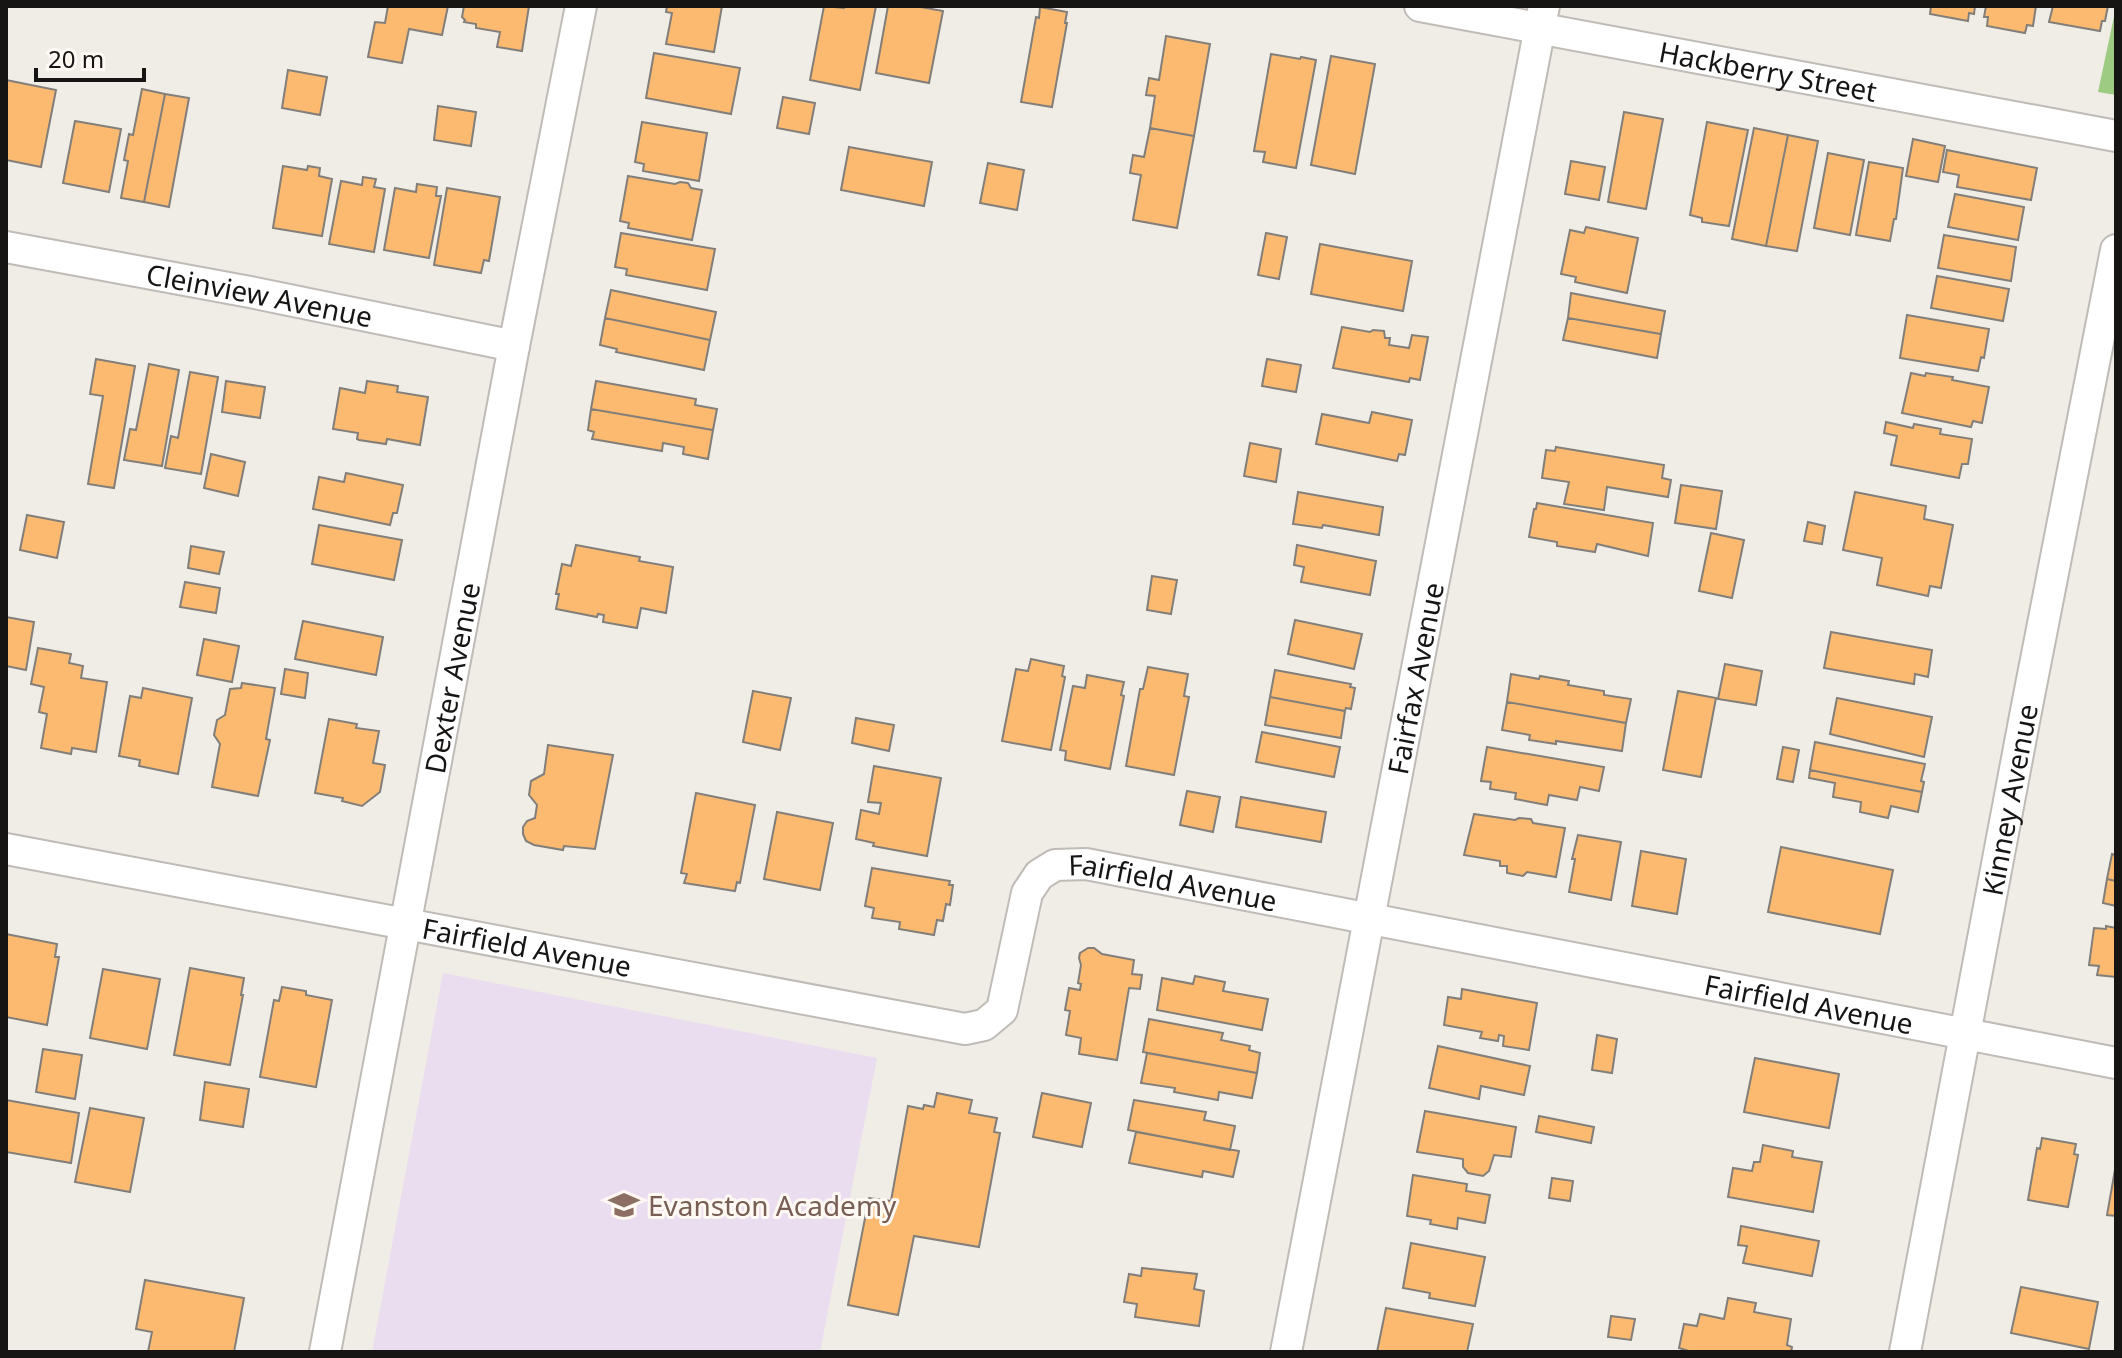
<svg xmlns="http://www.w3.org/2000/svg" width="2122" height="1358" font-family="'Noto Sans',sans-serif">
<rect width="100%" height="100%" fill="#f0ece6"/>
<path fill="#ebddf0" d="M443,973L877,1058L820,1352H372Z"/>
<path fill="#9ecb82" d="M2116,7V95L2098,92Z"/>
<path fill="#fcba71" stroke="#827e79" stroke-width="2" d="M388,6H448L442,35L409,29L402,63L368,57L375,22L385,23Z
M464,6H529L522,51L497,47L500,32L476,28V24L464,22L465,20L462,17Z
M667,6H722L714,52L666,44L672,13L666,12Z
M824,6L844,8L845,6H876L860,90L810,80Z
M888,6H915L943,11L929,83L876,73Z
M1929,6H1975L1974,14L1969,13L1968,21L1930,14L1931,6Z
M1986,6H2036L2033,26L2027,25L2025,33L1987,26L1988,17H1984Z
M2053,6H2108L2105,21H2102L2100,31L2049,22Z
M1040,7L1067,12L1065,23H1067L1052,107L1021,102L1036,17L1039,18Z
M1166,36L1210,44L1194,136L1150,128L1155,96L1146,95L1149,78L1159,80Z
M654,53L740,68L731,114L646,98Z
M1271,54L1300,59L1301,57L1316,60L1296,168L1263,162L1265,152L1254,151Z
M1331,56L1375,64L1355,174L1311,165Z
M288,70L327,77L320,115L282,108Z
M6,80L56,90L41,167L6,160Z
M142,89L165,94L144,202L121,198L128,161L124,160L129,134L133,135Z
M165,94L189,98L169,207L144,202Z
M783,97L815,103L809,134L777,128Z
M438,106L476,112L471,146L434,140Z
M1624,112L1663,119L1646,209L1608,202Z
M75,121L121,129L109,192L63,183Z
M642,122L707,133L699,181L643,171L644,164L635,162Z
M1707,122L1748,130L1729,226L1702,222V218L1690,215Z
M1150,128L1194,136L1177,228L1133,220L1141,175L1130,173L1133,155L1144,157Z
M1754,128L1788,135L1766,246L1732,239Z
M1788,135L1818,141L1797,251L1766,246Z
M1913,139L1945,146L1938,182L1906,176Z
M849,147L932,162L924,206L841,190Z
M1947,150L2037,168L2031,200L1957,187L1959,175L1943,172Z
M1828,153L1864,160L1850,235L1814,228Z
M1571,161L1605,167L1599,200L1565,194Z
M1869,162L1903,168L1896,219H1894L1890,241L1856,235Z
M988,163L1024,170L1017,210L980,203Z
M283,166L307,170L308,166L320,168L319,176L332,179L322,236L273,228Z
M628,176L675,184L680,182L688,183L691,188L702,190L692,240L628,228L629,223L620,221Z
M363,177L376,179L374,187L385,189L374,252L329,244L341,181L362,185Z
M417,184L437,187L436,196H441L429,258L384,250L395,188L416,192Z
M447,188L500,197L489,261L484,260L481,273L434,265Z
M1955,194L2024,207L2018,240L1948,227Z
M1586,227L1638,238L1627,293L1575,282L1576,277L1561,274L1570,230L1584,233Z
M621,233L715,249L707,290L626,275L627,269L615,267Z
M1266,233L1287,237L1279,279L1258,275Z
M1944,235L2016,247L2011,281L1938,268Z
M1320,244L1412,261L1403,311L1311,294Z
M1937,276L2009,289L2003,321L1931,308Z
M611,290L716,312L710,340L605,318Z
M1571,293L1665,311L1661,334L1568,318Z
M1907,315L1989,329L1984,358L1981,357L1978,371L1900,358Z
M605,318L710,340L704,370L616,352L617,349L600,345Z
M1568,318L1661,334L1657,358L1563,340Z
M1342,327L1370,332L1373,330L1384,331L1385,338H1390L1389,345L1409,348L1412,335L1428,337L1420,380L1410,378L1409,382L1333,368Z
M96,359L135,366L114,488L88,484L103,396L90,394Z
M1267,359L1301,365L1296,392L1262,386Z
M149,364L179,370L162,466L124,460L130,429L136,430Z
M190,372L218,377L201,474L165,468L171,436L178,438Z
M1911,373L1925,376L1926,373L1953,377L1952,380L1989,387L1982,423L1973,421L1971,427L1902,413Z
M226,381L265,387L260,418L222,412Z
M367,381L398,386L397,392L428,397L420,445L387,439L386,444L359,440L357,439L358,433L333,429L340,388L365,393Z
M596,381L696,399L695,405L717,409L713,430L591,409Z
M591,409L713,430L708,459L683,454L684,447L663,443L662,451L592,439L594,432L588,430Z
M1372,412L1412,420L1405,455L1399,454L1397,461L1316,444L1322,414L1369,423Z
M1886,422L1913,428L1914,424L1941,429L1940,434L1972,439L1968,464H1962L1959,478L1891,465L1897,436L1884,433Z
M1250,443L1281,449L1276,482L1244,476Z
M1556,447L1664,465L1662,478L1671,480L1668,497L1607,487L1604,510L1564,504L1569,482L1542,478L1546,450L1555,451Z
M211,454L245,462L238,496L204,488Z
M346,473L403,485L397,513H393L390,525L313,509L319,477L344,482Z
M1681,485L1722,491L1716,529L1675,523Z
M1298,492L1383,507L1379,535L1323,525L1322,528L1293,524Z
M1855,492L1926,506L1924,519L1953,525L1941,588L1930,586L1928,596L1877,585L1882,558L1843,550Z
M1537,503L1653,523L1648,556L1597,544L1595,552L1557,546V542L1529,537L1534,509H1536Z
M27,515L64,522L57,558L20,550Z
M1808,522L1825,526L1822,544L1804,541Z
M319,525L402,540L394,580L312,564Z
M1711,533L1744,540L1732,598L1699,591Z
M576,545L640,557L639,561L673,567L666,613L641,608L637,628L603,622L604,615L598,614L597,617L556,609L559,594H556L562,564L571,566Z
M1297,545L1376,561L1370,595L1301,582L1304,567L1294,565Z
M191,546L224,552L219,574L188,568Z
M1152,576L1177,580L1171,614L1147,610Z
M185,582L220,588L216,613L180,607Z
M6,617L34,622L26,670L6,666Z
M1295,620L1362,634L1354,669L1288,654Z
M303,621L383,637L376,675L295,659Z
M1831,632L1932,650L1928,677L1915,674L1914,684L1824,668Z
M204,639L239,646L232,682L197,675Z
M38,648L71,654L69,663L83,666L81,678L107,682L96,752L72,748L71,754L41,748L47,714L39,712L44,687L31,684Z
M1031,659L1064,666L1062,676L1065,677L1051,750L1002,741L1016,669L1028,671Z
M1725,664L1762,671L1756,705L1718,699Z
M1148,667L1188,674L1184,696L1189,697L1174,775L1126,766L1140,689H1143Z
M285,669L308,673L305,698L281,694Z
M1275,670L1351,684L1350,687L1355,688L1351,709L1346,708L1345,711L1270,697Z
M1511,674L1539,679L1540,676L1569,681L1568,685L1604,691V695L1631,699L1626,723L1507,702Z
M1087,675L1124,682L1121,695L1124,696L1110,769L1065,760L1066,751L1060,750L1073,686L1085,688Z
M242,683L275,688L266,739L270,740L258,796L212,787L220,744L214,735L217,720L225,715L230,689L241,688Z
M143,688L192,698L178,774L139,766L140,760L119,756L130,696L141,698Z
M753,691L791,698L780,750L743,742Z
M1678,691L1716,698L1701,777L1663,770Z
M1270,697L1345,711L1341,738L1265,725Z
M1837,698L1932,717L1924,757L1830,734Z
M1507,702L1626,723L1622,751L1556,741V744L1529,740L1530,735L1502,730Z
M856,718L894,725L889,751L852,743Z
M329,719L357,724L356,728L379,731L373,763L385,765L380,792L362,806L342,801L343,798L315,793Z
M1262,732L1340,747L1334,777L1256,762Z
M1815,742L1925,764L1921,781L1924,782L1922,792L1810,770Z
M548,745L613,755L595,849L564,846L563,850L534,845L526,841L523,834V827L527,821L535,818L537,805L529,795L531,781L544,774Z
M1487,747L1604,767L1599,791L1580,787L1577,800L1549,795L1547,805L1515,799L1516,793L1490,789L1491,782L1481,781Z
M1783,747L1799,750L1793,782L1777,779Z
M874,766L941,778L927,856L873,846L874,843L856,839L861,810L879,814L881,803L868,802Z
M1810,770L1922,792L1918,812L1891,806L1888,818L1860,812L1861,802L1833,797L1835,783L1809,778Z
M1187,791L1220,797L1213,832L1180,825Z
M696,793L755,805L740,883L737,882L735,891L684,883L687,874L681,873Z
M1241,797L1326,812L1321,842L1236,827Z
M777,812L833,823L820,890L764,879Z
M1474,814L1515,820L1519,818L1531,819L1533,823L1565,828L1556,877L1527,872L1523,876L1507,873V866H1500V861L1464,855Z
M1578,835L1621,842L1611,900L1569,892L1575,859H1572Z
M1781,847L1893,870L1880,934L1768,912Z
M1641,851L1686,859L1677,914L1632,906Z
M2112,854L2116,855V881L2107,879Z
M872,868L950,881L949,885H953L950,905L946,904L943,921L937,920L934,935L899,929L900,922L872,918L874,908L865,906Z
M2107,879L2116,881V906L2103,903Z
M2106,926L2116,928V977L2097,975L2099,966L2089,965L2094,928L2106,929Z
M6,934L57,944L55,957H59L47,1025L6,1017Z
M1088,948H1094L1102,954L1134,960L1132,974L1142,975L1140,989L1129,988L1117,1060L1079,1054L1081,1038L1066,1035L1070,1011L1065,1010L1069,988L1080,990L1081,984L1078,983L1081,965L1079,958L1080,953Z
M190,968L244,978L241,995H243L230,1065L174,1055Z
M103,969L160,979L147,1049L90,1038Z
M1195,976L1225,982L1223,991L1268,999L1262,1030L1157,1010L1162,978L1193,984Z
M282,987L306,991V995L332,1000L316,1087L260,1077L274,1000L279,1001Z
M1462,989L1537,1003L1529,1050L1503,1046L1504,1036L1499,1035L1498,1041L1480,1038L1482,1032L1444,1025L1448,997L1461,999Z
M1149,1019L1223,1033L1221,1040L1250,1046L1249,1050L1260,1053L1257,1073L1143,1052Z
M1597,1035L1617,1039L1612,1073L1592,1070Z
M1438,1046L1530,1066L1524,1095L1481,1086L1479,1099L1429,1088Z
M43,1049L82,1055L75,1099L36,1092Z
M1147,1053L1257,1073L1252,1098L1219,1092L1218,1100L1174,1092L1175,1088L1141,1083Z
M1755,1058L1839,1074L1829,1128L1744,1112Z
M205,1082L249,1089L243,1127L200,1120Z
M937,1093L972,1100L969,1113L997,1118L994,1132L1000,1133L979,1247L914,1236L898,1315L848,1305L869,1198L891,1201L908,1106L923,1109L924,1105L934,1107Z
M1042,1093L1091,1103L1082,1147L1033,1137Z
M6,1100L79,1113L71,1163L6,1152Z
M1134,1100L1206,1112L1204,1120L1235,1126L1230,1150L1128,1130Z
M90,1108L144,1118L130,1192L75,1182Z
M1425,1111L1516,1127L1511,1157L1494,1155L1489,1171L1483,1176L1468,1173L1463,1167V1159L1417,1152Z
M1539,1116L1594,1127L1591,1143L1536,1132Z
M1136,1132L1239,1151L1233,1177L1203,1171L1202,1177L1129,1163Z
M2042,1138L2076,1144L2074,1154L2078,1155L2068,1207L2028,1200L2037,1148L2040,1149Z
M1763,1145L1793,1151L1792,1157L1822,1162L1813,1212L1728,1197L1733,1168L1752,1171L1754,1162H1760Z
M2116,1164V1216L2107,1215Z
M1413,1175L1467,1184L1466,1191L1490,1195L1485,1223L1458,1218L1457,1229L1430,1224L1431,1220L1407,1216Z
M1552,1178L1573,1181L1570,1201L1549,1198Z
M1741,1226L1819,1241L1812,1276L1743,1263L1747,1246L1738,1245Z
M1411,1243L1485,1257L1475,1306L1429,1298L1430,1293L1403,1288Z
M1142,1268L1197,1274L1194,1289L1204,1291L1199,1326L1135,1317L1137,1304L1124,1302L1129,1274L1141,1276Z
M145,1280L244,1298L234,1352H148L152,1332L136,1329Z
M2021,1287L2098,1302L2089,1349L2011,1333Z
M1728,1298L1756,1303L1754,1312L1791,1319L1787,1345L1792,1347L1791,1352H1692L1679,1348L1684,1324L1697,1326L1700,1314L1724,1319Z
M1386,1308L1473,1324L1467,1352H1377Z
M1611,1316L1635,1319L1631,1340L1608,1337Z"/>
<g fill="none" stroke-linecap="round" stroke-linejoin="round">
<g stroke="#bfbbb6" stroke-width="34">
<g id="street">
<path id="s1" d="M1420,6L2116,136"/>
<path id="s2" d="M6,247L250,292L514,346"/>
<path id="s3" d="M6,849L965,1029L984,1025L1002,1010L1027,893L1039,875L1055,865L1086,864L2116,1063"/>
<path id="s4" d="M325,1352L514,346L581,6"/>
<path id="s5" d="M1286,1352L1544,6"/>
<path id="s6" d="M1905,1352L2026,711L2116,250"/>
</g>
</g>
<use href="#street" stroke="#fff" stroke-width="30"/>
</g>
<defs>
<g id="school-bare" transform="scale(2.4)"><path d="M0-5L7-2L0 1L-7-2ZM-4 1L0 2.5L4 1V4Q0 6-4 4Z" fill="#8d6e63" stroke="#fef9f3" stroke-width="2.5" paint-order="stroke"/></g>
</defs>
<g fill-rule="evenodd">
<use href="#school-bare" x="624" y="1205"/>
</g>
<g text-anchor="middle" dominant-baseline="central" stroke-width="6" stroke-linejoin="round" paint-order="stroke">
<g font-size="28" fill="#171514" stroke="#fef9f3">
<text stroke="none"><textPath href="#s1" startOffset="354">Hackberry Street</textPath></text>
<text stroke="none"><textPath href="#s2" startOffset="258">Cleinview Avenue</textPath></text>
<text stroke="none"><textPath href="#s4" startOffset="686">Dexter Avenue</textPath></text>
<text stroke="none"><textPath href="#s5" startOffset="686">Fairfax Avenue</textPath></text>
<text stroke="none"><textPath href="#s6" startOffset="562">Kinney Avenue</textPath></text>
<text stroke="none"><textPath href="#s3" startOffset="1298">Fairfield Avenue</textPath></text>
<text stroke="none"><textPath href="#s3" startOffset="530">Fairfield Avenue</textPath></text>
<text stroke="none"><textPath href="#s3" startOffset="1946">Fairfield Avenue</textPath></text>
</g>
<g font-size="28" fill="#785e54" stroke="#fef9f3" text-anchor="start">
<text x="648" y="1205">Evanston Academy</text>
</g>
</g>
<rect width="2122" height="1358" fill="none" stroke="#171514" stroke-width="16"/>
<path d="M36 68v12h108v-12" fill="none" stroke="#171514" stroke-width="4"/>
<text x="48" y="68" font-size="24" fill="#171514" stroke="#fef9f3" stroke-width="6" paint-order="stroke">20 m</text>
</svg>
